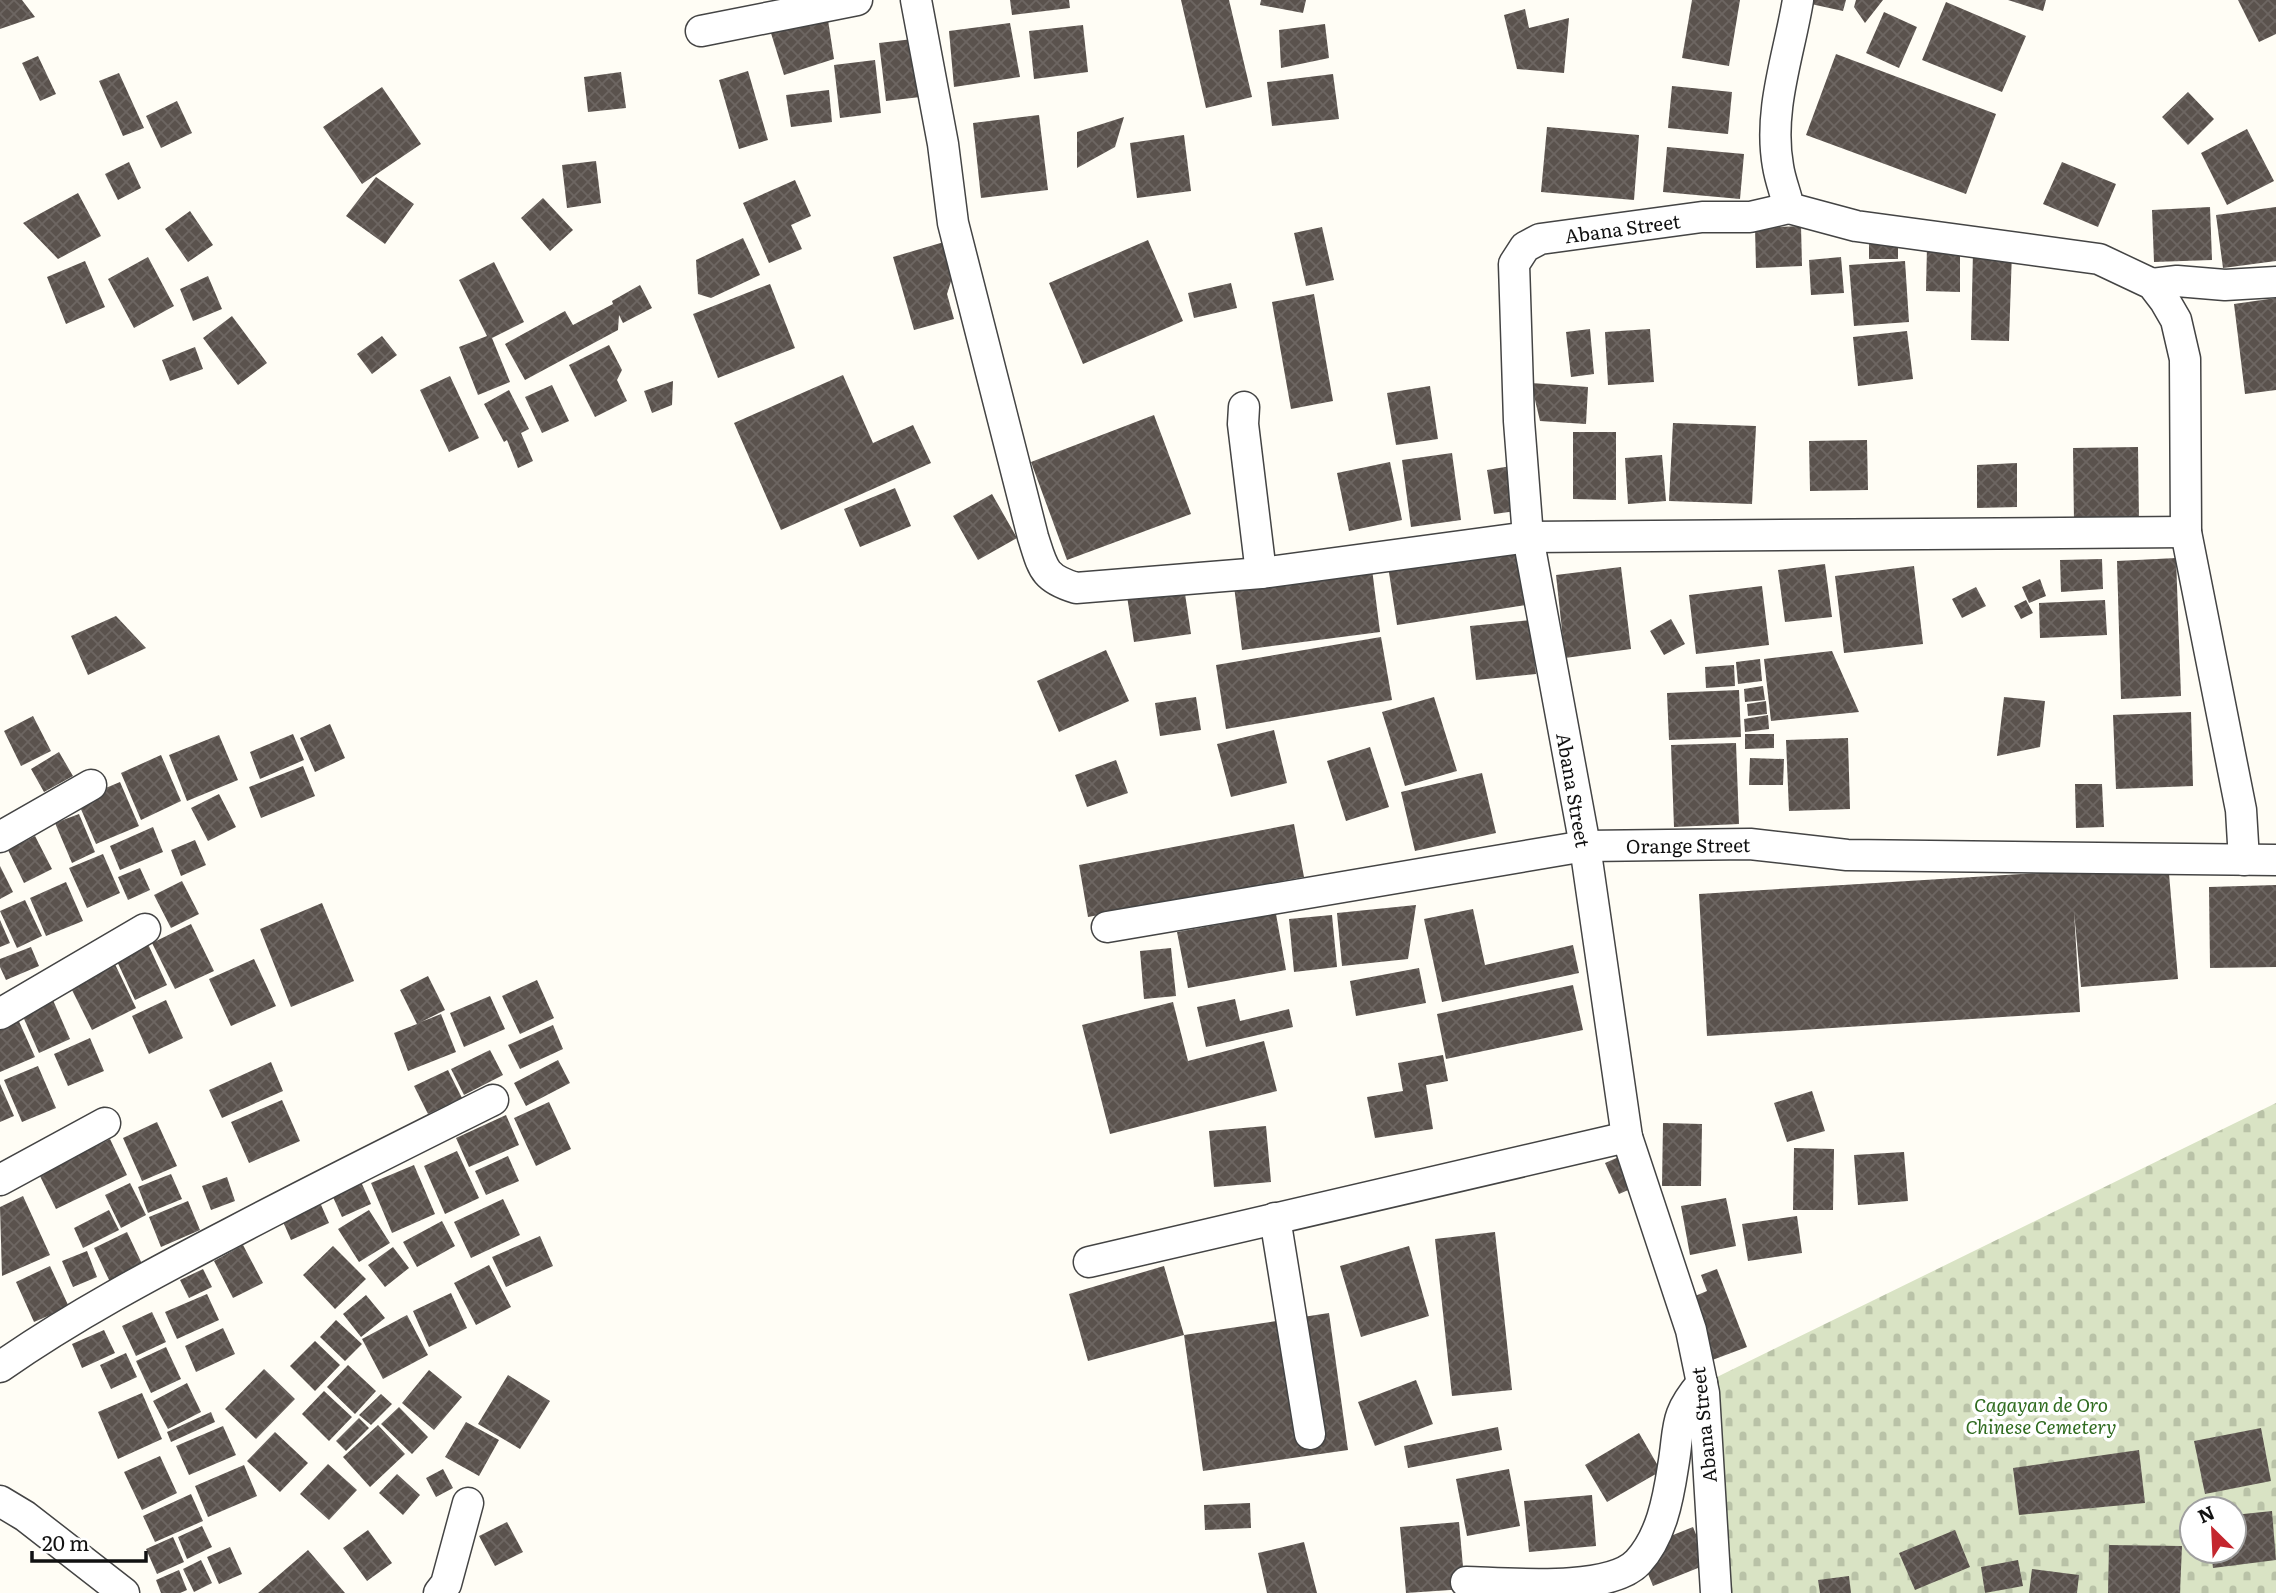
<svg xmlns="http://www.w3.org/2000/svg" width="2276" height="1593" font-family="Literata,serif">
<defs>
<pattern id="cemetery-stones" width="16" height="16" patternUnits="userSpaceOnUse" patternTransform="scale(1.75)"><rect width="16" height="16" fill="#d9e3c4"/><path d="M2 7V4a2 2 0 0 1 4 0v3zM10 15v-3a2 2 0 0 1 4 0v3z" fill="#b9c2a7"/></pattern>
<pattern id="building-cross-hatch" width="8" height="8" patternUnits="userSpaceOnUse" patternTransform="scale(1.75)"><rect width="8" height="8" fill="#5a524d"/><path d="M0 0l8 8M0 8l8-8" fill="none" stroke="#6d6662"/></pattern>
</defs>
<rect width="100%" height="100%" fill="#fffdf5"/>
<path fill="url(#cemetery-stones)" fill-rule="evenodd" d="M2276,1103V1593H1727L1717,1377ZM2192,1509H2234V1551H2192Z"/>
<path fill="url(#building-cross-hatch)" d="M0,0H22L35,17L0,29Z
M1010,0H1069L1070,8L1012,15Z
M1181,0H1229L1252,97L1206,108Z
M1261,0H1306L1303,13L1260,5Z
M1692,0H1740L1729,66L1682,58Z
M1812,0H1846L1843,11L1811,4Z
M1856,0H1883L1865,23L1854,7Z
M2008,0H2046L2043,11Z
M2238,0H2276V34L2259,42Z
M1946,2L2026,36L2002,92L1922,60Z
M1525,9L1529,28L1569,18L1564,73L1517,69L1504,15Z
M1884,12L1917,27L1899,68L1866,53Z
M828,20L834,59L784,75L770,30Z
M1010,23L1020,77L954,87L949,31Z
M1325,24L1329,58L1281,68L1279,30Z
M1083,25L1088,72L1034,79L1029,31Z
M913,39L920,97L886,101L879,43Z
M1836,54L1996,114L1966,194L1806,135Z
M38,56L56,94L40,101L22,63Z
M875,60L881,113L840,118L834,65Z
M748,71L768,140L739,149L719,80Z
M621,72L626,108L588,112L584,77Z
M119,73L144,128L123,136L99,81Z
M1333,74L1339,119L1272,126L1267,82Z
M1672,86L1732,92L1728,134L1668,128Z
M382,87L421,144L362,184L323,127Z
M829,90L832,122L791,127L786,95Z
M2188,92L2214,119L2188,145L2162,117Z
M177,101L192,133L161,148L146,116Z
M1039,115L1048,190L981,198L973,123Z
M1124,117L1115,147L1077,168V132Z
M1547,127L1639,135L1634,200L1541,192Z
M2247,129L2274,181L2227,205L2201,153Z
M1184,135L1191,191L1137,198L1130,143Z
M1667,147L1744,154L1740,199L1663,192Z
M596,161L601,203L567,208L562,165Z
M129,162L141,188L118,200L105,174Z
M2062,162L2116,184L2098,227L2043,204Z
M376,177L414,204L385,244L346,216Z
M795,180L811,216L791,225L802,249L769,263L743,203Z
M78,193L101,236L58,259L23,223Z
M543,198L573,230L550,251L521,218Z
M2210,207L2212,260L2154,262L2152,210Z
M2276,207V261L2223,268L2216,215Z
M190,211L213,245L188,262L165,229Z
M1801,226L1802,266L1756,268L1755,228Z
M1322,227L1334,280L1306,286L1294,233Z
M743,238L760,275L711,298L698,294L696,260Z
M1148,240L1183,321L1083,364L1049,283Z
M1869,240H1898V259H1869Z
M944,242L953,275L947,294L954,319L914,330L893,257Z
M1927,246L1960,247V292L1926,291Z
M1973,251H2012L2009,341L1971,340Z
M148,257L174,306L134,328L108,279Z
M1841,257L1844,293L1811,295L1809,260Z
M85,261L105,307L66,324L47,277Z
M1905,261L1909,322L1854,326L1849,265Z
M494,262L524,322L492,338L510,382L478,395L459,347L487,336L459,280Z
M208,276L222,309L193,321L180,289Z
M1231,283L1237,308L1194,318L1188,293Z
M770,284L795,348L718,378L693,314Z
M640,285L652,308L623,323L619,315L618,330L525,380L505,344L565,311L573,325L613,304L612,301Z
M1314,294L1333,401L1291,409L1272,302Z
M2276,298V390L2245,394L2234,304Z
M232,316L267,363L238,385L203,338Z
M1590,329L1594,374L1571,377L1566,332Z
M1650,329L1654,382L1608,385L1605,332Z
M1907,331L1913,379L1858,386L1853,337Z
M382,336L397,355L372,374L357,354Z
M609,345L622,370L617,380L627,401L595,417L569,365Z
M195,347L203,369L170,381L162,360Z
M843,375L873,443L913,425L931,463L781,530L734,423Z
M450,376L479,438L449,452L420,390Z
M673,381L672,405L652,413L644,391Z
M1531,383L1588,387L1586,424L1540,421Z
M552,385L569,421L542,433L525,397Z
M1430,386L1438,439L1396,445L1387,393Z
M509,390L529,429L521,433L533,461L518,468L507,440L504,442L484,404Z
M1154,415L1191,514L1067,560L1031,462Z
M1673,423L1756,426L1752,504L1669,501Z
M1573,432H1616V500L1573,499Z
M1867,440L1868,490L1810,491L1809,441Z
M2138,447L2139,520L2074,522L2073,448Z
M1452,453L1461,520L1411,527L1402,460Z
M1662,455L1666,501L1628,504L1625,458Z
M1390,462L1402,520L1349,531L1337,473Z
M2017,463V507L1977,508V465Z
M1517,465L1524,510L1494,514L1487,470Z
M895,488L911,526L860,547L844,509Z
M992,494L1017,538L978,560L953,516Z
M1523,545L1532,604L1397,625L1388,566Z
M2176,558L2181,696L2121,699L2117,561Z
M2102,559L2103,589L2061,592L2060,560Z
M1825,564L1832,617L1785,622L1778,570Z
M1914,566L1923,644L1844,653L1835,576Z
M1621,567L1631,649L1565,658L1556,575Z
M1372,569L1380,632L1242,650L1234,586Z
M2040,579L2046,596L2029,603L2022,587Z
M1762,586L1769,645L1696,654L1689,595Z
M1184,587L1191,634L1134,642L1127,596Z
M1976,587L1986,606L1962,618L1952,599Z
M2026,600L2033,613L2021,619L2014,606Z
M2105,600L2107,635L2040,638L2039,603Z
M116,616L146,648L88,675L71,636Z
M1671,619L1685,644L1664,655L1650,631Z
M1531,620L1536,674L1476,680L1470,626Z
M1381,637L1392,700L1226,729L1216,665Z
M1106,650L1129,701L1059,732L1037,681Z
M1832,651L1859,712L1771,721L1764,659Z
M1760,659L1762,681L1738,684L1736,662Z
M1734,665L1735,686L1706,688L1705,667Z
M1763,686L1765,700L1745,702L1744,689Z
M1739,690L1741,737L1669,740L1667,693Z
M1196,697L1201,730L1160,736L1155,703Z
M1434,697L1457,771L1405,786L1382,712Z
M2004,697L2045,701L2040,747L1997,756Z
M1766,701L1767,714L1748,716L1747,704Z
M2191,712L2193,786L2116,789L2113,715Z
M1768,715L1769,729L1745,732L1744,719Z
M33,716L51,751L21,766L4,731Z
M330,724L345,758L315,772L300,738Z
M1274,730L1287,783L1231,797L1217,744Z
M293,734L304,760L260,779L250,752Z
M1745,734H1774V748L1745,749Z
M219,735L238,780L187,801L169,755Z
M1848,738L1850,809L1789,811L1786,740Z
M1736,743L1739,824L1674,827L1671,745Z
M1370,747L1389,807L1346,821L1327,761Z
M59,752L73,776L44,792L31,769Z
M161,755L181,801L141,820L121,773Z
M1750,758L1784,759L1783,785H1749Z
M1116,760L1128,793L1087,807L1075,775Z
M303,766L315,796L261,818L249,787Z
M1482,773L1496,833L1415,851L1401,792Z
M120,782L139,826L96,844L77,800Z
M2075,784H2102L2104,827L2076,828Z
M219,794L236,827L208,841L191,808Z
M79,814L95,852L72,863L55,823Z
M1294,824L1304,877L1088,917L1079,865Z
M153,827L163,852L120,870L110,846Z
M35,836L52,869L24,883L8,850Z
M195,840L206,865L181,876L171,850Z
M103,854L120,893L87,908L69,868Z
M2168,862L2178,979L2081,987L2074,911L2080,1012L1707,1036L1699,894L2071,871Z
M0,866L13,892L0,899Z
M140,868L150,890L128,900L118,877Z
M182,881L199,914L171,928L154,895Z
M66,882L83,921L46,936L30,898Z
M2276,885V967L2210,968L2209,887Z
M25,900L42,936L17,948L0,911Z
M322,903L354,981L291,1007L260,929Z
M1416,905L1408,959L1342,966L1337,913Z
M1473,909L1485,965L1573,945L1579,973L1442,1002L1424,919Z
M1276,914L1286,970L1188,988L1177,932Z
M1332,915L1337,967L1294,972L1289,919Z
M0,920L10,943L0,947Z
M191,924L214,971L175,989L152,943Z
M147,942L167,985L135,1000L115,957Z
M31,947L39,966L6,980L0,967V959Z
M1171,948L1176,996L1144,999L1140,951Z
M254,959L276,1006L231,1026L209,979Z
M113,960L136,1008L92,1030L68,982Z
M1419,968L1426,1003L1356,1016L1350,981Z
M428,976L445,1010L421,1022L441,1014L456,1052L408,1071L394,1033L417,1024L400,990Z
M537,980L554,1018L520,1034L502,996Z
M1573,985L1583,1030L1446,1059L1437,1014Z
M49,991L70,1039L39,1053L18,1005Z
M490,996L505,1029L464,1047L450,1013Z
M1235,999L1240,1021L1289,1009L1293,1027L1206,1047L1197,1007Z
M166,1000L183,1038L149,1054L132,1016Z
M1173,1002L1188,1061L1264,1041L1277,1091L1110,1134L1082,1025Z
M17,1017L35,1057L0,1072V1024Z
M553,1025L563,1049L520,1069L508,1045Z
M90,1038L104,1071L68,1086L54,1054Z
M490,1050L503,1075L464,1095L451,1069Z
M1443,1055L1448,1081L1426,1085L1433,1129L1375,1138L1367,1097L1403,1091L1398,1063Z
M558,1060L570,1083L526,1106L514,1083Z
M271,1062L283,1091L222,1118L209,1090Z
M38,1066L56,1108L22,1122L4,1080Z
M448,1070L462,1098L428,1114L414,1086Z
M0,1084L14,1116L0,1122Z
M1812,1091L1825,1131L1787,1142L1774,1103Z
M282,1100L300,1141L249,1163L231,1122Z
M549,1102L571,1149L536,1166L514,1118Z
M506,1115L519,1145L469,1167L456,1138Z
M157,1122L177,1166L142,1181L123,1138Z
M1663,1123L1702,1124L1701,1186H1662Z
M1266,1126L1271,1182L1214,1187L1209,1131Z
M110,1139L127,1175L56,1209L39,1174Z
M1794,1148L1834,1149L1833,1210H1793Z
M457,1151L479,1198L445,1214L424,1166Z
M1904,1152L1908,1201L1858,1205L1854,1155Z
M1628,1153L1642,1184L1619,1194L1605,1163Z
M508,1156L519,1181L486,1195L475,1171Z
M414,1165L435,1214L392,1233L371,1183Z
M357,1173L371,1204L342,1217L328,1186Z
M171,1174L182,1199L148,1213L138,1187Z
M227,1177L235,1201L211,1210L202,1186Z
M130,1183L146,1215L121,1228L105,1195Z
M23,1196L50,1255L2,1276L0,1207Z
M318,1198L329,1223L291,1240L280,1215Z
M1726,1198L1736,1246L1690,1255L1681,1206Z
M503,1199L520,1235L471,1258L454,1222Z
M188,1201L200,1230L161,1247L149,1217Z
M109,1210L119,1230L83,1248L74,1228Z
M369,1210L390,1243L359,1262L338,1229Z
M1797,1216L1802,1253L1748,1261L1742,1224Z
M442,1221L455,1246L417,1267L403,1242Z
M127,1232L144,1268L111,1284L94,1248Z
M1495,1232L1512,1390L1452,1396L1435,1239Z
M540,1236L553,1266L506,1287L492,1257Z
M243,1245L263,1283L233,1298L214,1261Z
M333,1246L366,1279L335,1309L303,1275Z
M1409,1246L1429,1316L1361,1337L1340,1266Z
M393,1247L409,1268L385,1287L368,1265Z
M87,1251L97,1277L73,1287L62,1261Z
M489,1265L511,1307L476,1325L454,1283Z
M50,1266L69,1307L34,1322L16,1282Z
M1164,1266L1184,1335L1088,1361L1069,1294Z
M203,1269L212,1287L189,1298L180,1280Z
M1717,1269L1747,1347L1707,1362L1683,1301L1707,1291L1701,1275Z
M451,1293L467,1328L429,1347L413,1311Z
M207,1294L219,1320L177,1339L165,1312Z
M366,1295L385,1318L361,1337L343,1314Z
M152,1312L166,1342L136,1356L122,1326Z
M1329,1313L1348,1450L1203,1471L1184,1335Z
M407,1315L428,1355L383,1379L362,1339Z
M336,1320L362,1344L345,1361L320,1337Z
M223,1328L235,1354L196,1372L185,1346Z
M104,1330L115,1353L82,1368L72,1344Z
M315,1341L340,1365L315,1391L290,1366Z
M166,1347L181,1379L151,1393L136,1361Z
M126,1353L137,1377L111,1389L100,1365Z
M348,1365L376,1391L355,1414L327,1387Z
M264,1369L295,1399L256,1439L225,1409Z
M429,1370L462,1397L434,1430L402,1403Z
M508,1375L550,1401L520,1449L478,1424Z
M1416,1380L1433,1424L1375,1446L1358,1402Z
M187,1383L201,1412L168,1429L153,1401Z
M324,1391L352,1417L329,1441L302,1414Z
M142,1393L162,1439L118,1459L98,1412Z
M381,1394L392,1404L371,1425L359,1415Z
M399,1407L428,1437L412,1454L381,1424Z
M211,1412L215,1422L171,1442L167,1432Z
M359,1418L369,1428L346,1451L336,1441Z
M466,1422L499,1440L479,1476L445,1457Z
M378,1425L405,1454L370,1487L343,1457Z
M223,1426L236,1455L189,1475L176,1446Z
M1498,1427L1502,1450L1408,1468L1404,1446Z
M2261,1428L2271,1481L2205,1494L2194,1441Z
M275,1432L308,1463L280,1492L247,1461Z
M1639,1433L1661,1471L1607,1502L1585,1465Z
M2139,1450L2145,1503L2019,1515L2013,1468Z
M160,1456L177,1493L142,1510L124,1472Z
M328,1464L357,1490L329,1520L300,1494Z
M244,1465L257,1496L208,1517L195,1486Z
M443,1469L453,1488L436,1497L426,1478Z
M1509,1469L1520,1526L1467,1536L1456,1479Z
M397,1474L420,1495L403,1515L379,1493Z
M191,1494L203,1521L155,1542L143,1516Z
M1592,1495L1596,1546L1529,1552L1524,1501Z
M1250,1503L1251,1528L1205,1530L1204,1505Z
M2272,1511L2276,1560L2213,1568L2211,1551H2234V1515Z
M507,1522L523,1552L495,1566L479,1536Z
M1459,1522L1465,1589L1406,1593L1400,1527Z
M202,1526L212,1547L187,1559L178,1537Z
M1693,1527L1708,1564L1653,1586L1638,1549Z
M368,1530L392,1563L367,1581L343,1548Z
M1955,1530L1970,1567L1915,1590L1899,1553Z
M173,1537L184,1562L157,1574L146,1549Z
M1304,1542L1317,1593H1267L1258,1553Z
M2109,1545L2182,1546L2180,1593H2108Z
M230,1547L242,1574L219,1584L207,1557Z
M308,1550L345,1593H258Z
M201,1560L212,1583L194,1592L183,1569Z
M2018,1560L2023,1586L1985,1593L1981,1567Z
M2032,1569L2079,1575L2077,1593H2029Z
M179,1570L187,1590L180,1593H161L156,1580Z
M1849,1576L1851,1593H1820L1818,1580Z"/>
<g fill="none" stroke-linecap="round" stroke-linejoin="round">
<g stroke="#444" stroke-width="33">
<g id="street">
<path d="M916,0L943,144L953,223L1033,537C1043,568 1043,578 1076,588L1261,573L1528,537L2186,532"/>
<path d="M1798,0C1789,55 1768,110 1778,166C1780,180 1786,194 1789,208L1856,226L2099,259L2152,284L2165,301L2176,320L2185,359L2186,532L2241,810L2244,860"/>
<path d="M701,31L857,0"/>
<path d="M2152,284L2177,281L2225,285L2276,282"/>
<path d="M1244,407L1243,424L1261,573"/>
<path d="M0,837L91,785"/>
<path id="s1" d="M1107,927L1585,846L1750,844L1847,855L2276,860"/>
<path d="M0,1014L145,929"/>
<path d="M0,1180L105,1123"/>
<path d="M1275,1218L1310,1434"/>
<path d="M1089,1262L1627,1137"/>
<path d="M0,1367C73,1316 152,1274 231,1233C318,1187 405,1144 493,1100"/>
<path d="M0,1501L25,1516L124,1593"/>
<path d="M1466,1582C1507,1583 1609,1593 1638,1562C1661,1537 1668,1500 1673,1467C1680,1427 1673,1417 1702,1383"/>
<path d="M439,1593L446,1584L468,1503"/>
<path id="s2" d="M1716,1593L1704,1393L1691,1330L1627,1137L1585,846L1528,537L1519,421L1514,264L1525,247L1540,239L1702,217H1750L1789,208"/>
</g>
</g>
<use href="#street" stroke="#fff" stroke-width="30"/>
</g>
<g text-anchor="middle" dominant-baseline="central" stroke-width="7" stroke-linejoin="round" paint-order="stroke">
<g font-size="19" fill="#111" stroke="#fff">
<text stroke="none"><textPath href="#s2" startOffset="1470">Abana Street</textPath></text>
<text transform="translate(1574 790) rotate(80)">Abana Street</text>
<text stroke="none"><textPath href="#s1" startOffset="588">Orange Street</textPath></text>
<text transform="translate(1703 1425) rotate(-96)">Abana Street</text>
</g>
<g font-size="19" font-style="italic" fill="#2f6b1f" stroke="#fff">
<text x="2041" y="1404">Cagayan de Oro<tspan x="2041" dy="22">Chinese Cemetery</tspan></text>
</g>
</g>
<g transform="translate(2213 1530) rotate(336)"><circle r="33" fill="#ffffff" stroke="#a0a0a0" stroke-width="2"/>
<path d="M0-5L12 26L0 18L-12 26Z" fill="#c4262e"/>
<text y="-10" font-size="19" font-weight="bold" text-anchor="middle" fill="#111111">N</text>
</g>
<path d="M32 1551v10h114v-10" fill="none" stroke="#111111" stroke-width="3.5"/>
<text x="42" y="1551" font-size="21" fill="#111111" stroke="#ffffff" stroke-width="5" paint-order="stroke">20 m</text>
</svg>
